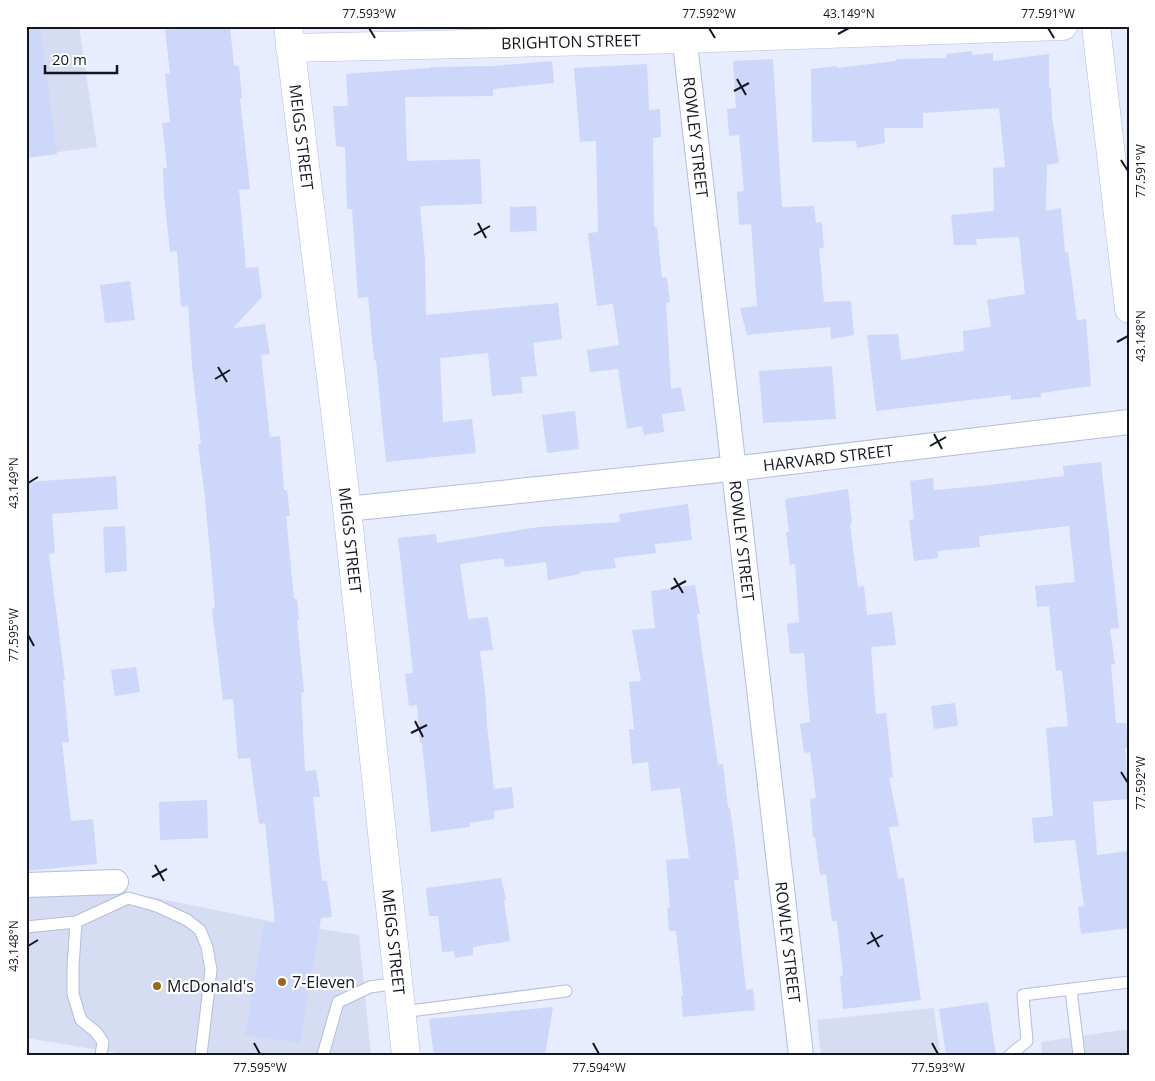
<svg xmlns="http://www.w3.org/2000/svg" width="1155" height="1081" font-family="'Open Sans',sans-serif">
<rect width="100%" height="100%" fill="#e7ecff"/>
<path fill="#d6ddf2" d="M26,26H79L97,147L26,156Z
M107,888L264,920L359,935L371,1055H130L26,1038V893Z
M934,1008L940,1055H821L817,1020Z
M1129,1029V1055H1042L1041,1042Z"/>
<path fill="#ccd7f9" d="M26,26H40L57,154L26,158Z
M205,26H230L234,66H239L242,99H240L250,189L239,190L246,268L258,267L262,297L233,328L265,324L270,354L261,355L270,437L280,436L284,490H287L290,516H286L294,599H297L299,620H297L304,692L301,693L305,771L316,770L320,797H313L322,881H327L332,917L321,918L300,1043L245,1035L264,922L275,923L265,823L259,824L250,758L238,759L233,699L223,700L212,609L215,608L205,498L198,444H201L192,366L188,306L181,307L177,251L170,252L164,195L163,168H167L162,123L170,122L165,74L170,73L165,30Z
M972,51V55L993,53V61L1049,54V88H1051L1052,116L1059,163L1047,165L1046,211L1061,208L1065,252H1068L1077,320L1086,319L1091,386L1041,393V397L1011,400V395L876,411L867,335L898,334L901,360L964,351L963,331L991,327L987,300L1025,294L1019,237L976,239L977,245H954L951,215L994,211L993,168L1005,167L999,108L923,113V128H884L885,143L857,148L856,141L812,142L811,69L837,66V68L896,61V59L946,58V54Z
M773,59L782,207L814,206L816,223L822,222L824,248H819L824,302L851,301L854,335L831,339L830,327L747,335L740,308L757,306L751,224L739,225L737,192L744,191L739,135L729,136L727,109L736,108L733,61Z
M552,61L554,83L493,89V96L405,97L407,161L480,159L482,204L420,206L425,260L426,315L558,303L562,339L533,343L537,376L521,377L523,393L492,396L488,353L440,358L443,422L472,419L476,453L386,462L376,360H374L368,297L358,298L352,209H347L345,147L336,146L333,106H348L346,74L430,68V67L494,66Z
M647,64L649,110L660,109L661,137L653,138L654,227H657L662,278L667,277L670,302L666,303L671,389L681,387L685,411L662,414L664,432L644,435L642,426L627,429L618,369L590,372L587,350L619,345L613,304L597,306L588,233L598,232L596,141L580,142L574,68Z
M536,206L537,231L510,232V207Z
M130,281L135,320L105,323L100,285Z
M832,366L836,419L763,423L759,371Z
M575,411L579,449L547,453L542,415Z
M1101,462L1119,628L1110,629L1115,664L1111,665L1116,723H1126L1128,748H1125L1129,799L1093,802L1097,855L1129,851V928L1081,934L1078,907L1084,906L1075,840L1034,843L1032,818L1053,816L1046,728L1068,726L1062,670L1056,671L1049,606L1037,607L1035,586L1075,582L1069,526L979,536L980,547L938,551V558L914,561L909,520L914,519L910,481L933,478L934,490L981,486L1064,476L1063,466Z
M116,476L118,509L52,514L55,553L49,554L65,680H63L69,742L62,743L71,821L93,819L97,864L26,871V482Z
M848,489L852,523L850,524L858,587L864,586L867,615L892,612L896,645L871,647L876,714L886,713L893,777L889,778L899,826L889,827L898,879L904,878L921,1000L843,1009L840,976H843L837,921H832L826,874L820,875L815,837L813,838L810,799L816,798L810,752L804,753L800,724L810,722L804,653L790,654L787,624L799,622L795,564L790,565L786,532H789L785,499Z
M688,504L692,540L655,544L656,553L614,558L616,568L580,572V574L548,580L546,562L505,567L503,558L460,564L468,619L488,617L493,650L480,651L486,701L487,725L494,789L512,787L514,808L494,811V819L470,823V827L431,832L422,743H420L417,705L409,706L405,674L413,673L398,538L436,534L437,543L539,527L620,522L619,514Z
M125,526L127,571L105,573L103,527Z
M695,585L700,614H697L718,765L723,764L728,808H730L736,853L739,880H734L746,990L753,989L755,1010L683,1017L681,996H683L676,931H669L667,908L670,907L666,860L689,858L680,788L651,791L648,762L632,764L629,729H634L629,682L641,681L632,630L655,628L651,591Z
M136,667L140,692L115,696L111,670Z
M955,703L958,726L934,729L931,706Z
M207,800L208,838L160,840L159,802Z
M501,878L506,899L504,900L510,941L473,947V955L455,958L454,951L442,952L438,916H429L426,888Z
M988,1002L996,1055H946L939,1009Z
M553,1007L545,1055H434L429,1019Z"/>
<g fill="none" stroke-linecap="round" stroke-linejoin="round">
<g stroke="#b4bdda" stroke-width="13">
<path id="lane" d="M76,922L73,967V994L81,1020L96,1032L103,1042L101,1055
M26,927L76,922L128,898L157,906L187,920L200,930L207,947L211,970L201,1055
M1071,990L1079,1055
M402,1012L566,991
M323,1055L338,1002L370,987L398,983
M1010,1055L1027,1041L1023,995L1129,982"/>
</g>
<g stroke="#b4bdda" stroke-width="26">
<g id="street">
<path id="s1" d="M683,26L801,1055"/>
<path id="s2" d="M347,509L749,467L1129,422"/>
<path d="M26,885L116,882"/>
</g>
</g>
<g stroke="#b4bdda" stroke-width="29">
<g id="secondary">
<path id="s3" d="M288,26L347,509L406,1055"/>
<path d="M1096,26L1129,309"/>
<path id="s4" d="M290,48L684,39L1063,26"/>
</g>
</g>
<use href="#lane" stroke="#fff" stroke-width="11"/>
<use href="#street" stroke="#fff" stroke-width="24"/>
<use href="#secondary" stroke="#fff" stroke-width="28"/>
</g>
<path fill="none" stroke="#141721" stroke-width="2" d="M369,28L375,38M709,28L715,38M1048,28L1054,38M838,34L849,28M737,79L746,95M734,91L749,83M1121,160L1128,171M478,223L486,238M474,235L490,226M1117,342L1128,336M218,367L227,382M215,379L230,370M934,434L942,449M930,446L946,437M28,483L38,477M674,578L683,593M671,589L686,581M28,635L34,646M415,721L423,737M411,733L427,725M1121,772L1128,783M155,865L164,881M152,877L167,869M871,932L879,947M867,944L883,935M28,946L38,940M254,1043L260,1054M593,1043L599,1054M932,1043L938,1054"/>
<g fill="#976a18" stroke="#fff" stroke-width="2">
<circle cx="282" cy="982" r="5"/>
<circle cx="157" cy="986" r="5"/>
</g>
<g text-anchor="middle" dominant-baseline="central" stroke-width="4.5" stroke-linejoin="round" paint-order="stroke">
<g font-size="16" fill="#141721" stroke="#fff">
<text stroke="none"><textPath href="#s4" startOffset="281">BRIGHTON STREET</textPath></text>
<text stroke="none"><textPath href="#s3" startOffset="112">MEIGS STREET</textPath></text>
<text stroke="none"><textPath href="#s1" startOffset="112">ROWLEY STREET</textPath></text>
<text stroke="none"><textPath href="#s2" startOffset="484">HARVARD STREET</textPath></text>
<text stroke="none"><textPath href="#s3" startOffset="518">MEIGS STREET</textPath></text>
<text stroke="none"><textPath href="#s1" startOffset="518">ROWLEY STREET</textPath></text>
<text stroke="none"><textPath href="#s3" startOffset="922">MEIGS STREET</textPath></text>
<text stroke="none"><textPath href="#s1" startOffset="922">ROWLEY STREET</textPath></text>
</g>
<g font-size="16" fill="#141721" stroke="#fff" text-anchor="start">
<text x="292" y="982">7-Eleven</text>
<text x="167" y="986">McDonald's</text>
</g>
</g>
<rect width="1155" height="1081" fill="none" stroke="#ffffff" stroke-width="55"/>
<path d="M45 65v8h72v-8" fill="none" stroke="#141721" stroke-width="2.5"/>
<text x="52" y="65" font-size="15" fill="#141721" stroke="#ffffff" stroke-width="4" paint-order="stroke">20 m</text>
<rect x="28" y="28" width="1100" height="1026" fill="none" stroke="#141721" stroke-width="2"/>
<g font-size="12" text-anchor="middle" fill="#141721">
<text x="369" y="18">77.593°W</text>
<text x="709" y="18">77.592°W</text>
<text x="849" y="18">43.149°N</text>
<text x="1048" y="18">77.591°W</text>
<text transform="translate(1141 171) rotate(-90)" y="4">77.591°W</text>
<text transform="translate(1141 336) rotate(-90)" y="4">43.148°N</text>
<text transform="translate(14 483) rotate(-90)" y="4">43.149°N</text>
<text transform="translate(14 635) rotate(-90)" y="4">77.595°W</text>
<text transform="translate(1141 783) rotate(-90)" y="4">77.592°W</text>
<text transform="translate(14 946) rotate(-90)" y="4">43.148°N</text>
<text x="260" y="1072">77.595°W</text>
<text x="599" y="1072">77.594°W</text>
<text x="938" y="1072">77.593°W</text>
</g>
</svg>
